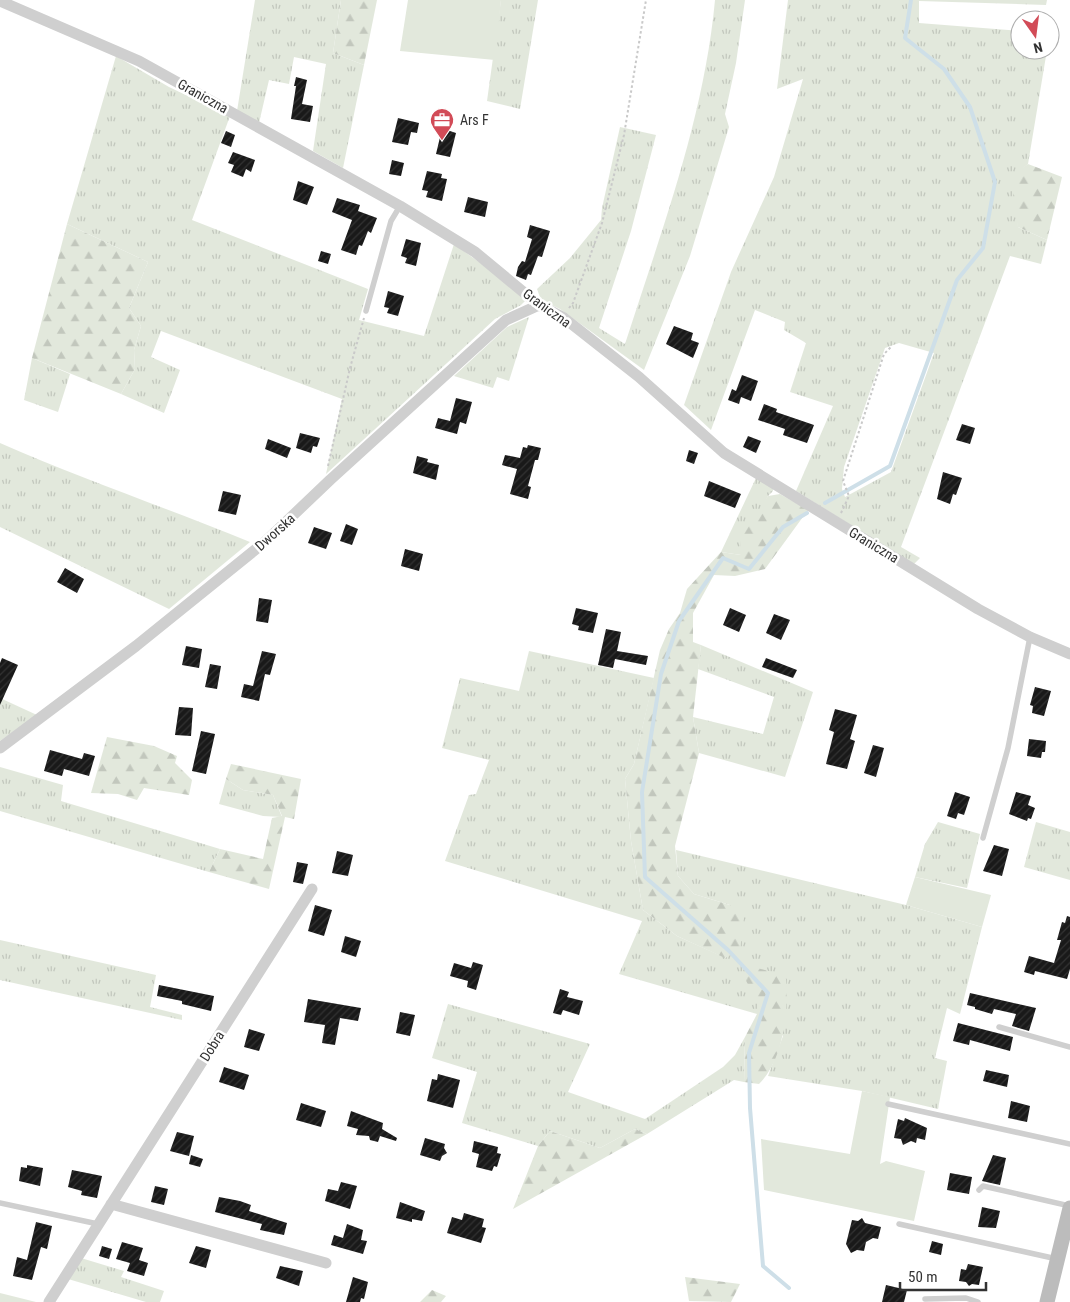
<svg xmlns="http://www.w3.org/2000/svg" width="1070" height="1302" font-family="'Roboto Condensed',sans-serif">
<defs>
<pattern id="grass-tufts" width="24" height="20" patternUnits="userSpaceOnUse" patternTransform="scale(1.25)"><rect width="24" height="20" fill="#e2e8dc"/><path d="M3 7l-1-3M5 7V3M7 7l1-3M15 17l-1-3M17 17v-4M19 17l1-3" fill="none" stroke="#c2c7bd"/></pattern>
<pattern id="forest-firs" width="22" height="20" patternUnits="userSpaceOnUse" patternTransform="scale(1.25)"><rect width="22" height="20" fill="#e2e8dc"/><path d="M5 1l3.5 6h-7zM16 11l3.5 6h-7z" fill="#c2c7bd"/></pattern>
<pattern id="building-hatch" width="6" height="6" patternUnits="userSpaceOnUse" patternTransform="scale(1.25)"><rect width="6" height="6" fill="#191919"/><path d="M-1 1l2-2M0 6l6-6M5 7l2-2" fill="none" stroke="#323232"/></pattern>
</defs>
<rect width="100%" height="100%" fill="#fff"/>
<path fill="url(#grass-tufts)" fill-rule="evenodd" d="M255,0H341L333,53L364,65L343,168L313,151L326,64L294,57L289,84L269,80L259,123L237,111Z
M501,0H538L520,109L487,101Z
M715,0H745L736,63L725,114L729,127L690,256L644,370L560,309L541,300L537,289L570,258L601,220L602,208L620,127L656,135L631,231L599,328L625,344C661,232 704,119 715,0Z
M788,0H1047L1046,5L919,1V23L1020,31V50H1047L1028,164L1016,174L1018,227L1047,240L1041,264L1010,256L901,547L920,558L914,564L796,491L833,406L790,392L806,343L784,330L785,322L755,310L711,430L684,405L731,272L774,177L803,79L777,89ZM899,343L934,353L891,472L845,497L842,489L844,467L885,348Z
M116,56L169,87L230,116L192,220L368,289L359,320L424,336L454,244L523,294L525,301L521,305L495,319L326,474L342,399L161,331L151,357L180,370L164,413L121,394L135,369L134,350L141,326L129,308L148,262L67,224Z
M529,317L509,381L497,377L493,388L454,376L507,327Z
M32,358L70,374L58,412L24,400Z
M0,443C82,479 167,508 250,542L169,609L0,527Z
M756,478L773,488V491L768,496L741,555L721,552Z
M701,645L813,692L785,777L699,753L693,717L763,734L774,697L698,669Z
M529,651L654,678L634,764L625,779L631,841L643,910L677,936L726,958L730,905L694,894L678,876L676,850L906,905L982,927L960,1014L947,1008L935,1058L947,1061L938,1109L862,1091L768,1076L783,1036L757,1001V1014L619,974L642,921L445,861L469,795L476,794L489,760L442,748L460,678L519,691Z
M0,698L37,715L0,741Z
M0,767L63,785L61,801L220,849L209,872L0,811Z
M226,779L243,790L273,795L282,817L263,816L219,804Z
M938,822L980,834L967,888L915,877L925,844Z
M1036,822L1070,832V880L1024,867Z
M0,940L156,975L150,1007L182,1015V1020L0,980Z
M448,1004L590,1044L568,1092L645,1119L723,1067L735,1055L745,1037L744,1082L734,1080L647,1134L635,1129L600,1148L550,1131L538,1146L462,1123L477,1072L432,1058Z
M81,1258L124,1271L121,1277L164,1291L160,1302H146L68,1279Z
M0,1293L36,1302H0Z"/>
<path fill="url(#forest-firs)" d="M341,0H377L364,65L333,53Z
M1028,164L1062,177L1047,240L1018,227L1013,205L1015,173Z
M67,224L148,262L129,308L141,326L134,350L135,369L121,394L32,358Z
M780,494L808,510L765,569L735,576L714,575L693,613V642L701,645L693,717L699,753L675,846L678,876L694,894L730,905L744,917L740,950L725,958L677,936L643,910L631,841L625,779L634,764L660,650L669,629L680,613L687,589L721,552L741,555L740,540L768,496Z
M107,737L154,746L177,756L175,763L192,780L189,795L144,788L137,800L118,794L91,793Z
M231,764L301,779L294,819L285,817L269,889L209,872L220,849L263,859L272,818L282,816L273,795L243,790L226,779Z
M753,967L776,973L786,979C789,1011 783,1061 759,1084L744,1082L745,1037L757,1014V1001L744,977Z
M635,1129L647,1134L513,1209L538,1146L550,1131L600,1148Z
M685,1277L740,1284L731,1302L689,1301Z
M432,1290L446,1296L441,1302H420Z"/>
<path fill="#e2e8dc" d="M408,0H501L495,60L400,51Z
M915,877L991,895L982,927L906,905Z
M862,1091L890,1097L880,1164L886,1161L925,1171L914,1221L764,1190L761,1139L850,1154Z"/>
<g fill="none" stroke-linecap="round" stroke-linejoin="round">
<path stroke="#cedfe8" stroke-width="4" d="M825,503L890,466L957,280L983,248L995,182L970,107L944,69L905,38L911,0
M789,1288L763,1266L750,1108L749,1053L768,993L728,950L645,877L642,792L661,674L679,621L723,558L749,569L783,527L807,513"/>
</g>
<path fill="url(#building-hatch)" d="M296,77L307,80L302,104L313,106L310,122L291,119L296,86H294Z
M398,118L419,123L417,133L411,132L408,145L392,142Z
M447,130L456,133L450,157L436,154L441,133L446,134Z
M226,131L235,135L231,147L221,143Z
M233,152L255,160L251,172L246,169L243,177L231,172L234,165L228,163Z
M392,160L404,163L401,176L389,174Z
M427,171L442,174L441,178L447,179L442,201L426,197L428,191L422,190Z
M298,181L314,187L307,205L293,200Z
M468,197L488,202L485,217L464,212Z
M337,198L360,205L358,211L377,218L371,233L368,231L362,246L359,245L356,255L341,250L352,220L332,212Z
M530,225L550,231L542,257L538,256L531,275L528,274L526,280L516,276L518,267L522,261L525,262L532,239L527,237Z
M406,239L421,243L416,266L405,263L407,258L401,256Z
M321,251L331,254L328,264L318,261Z
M388,291L404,296L398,316L387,313L389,308L384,307Z
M674,326L693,333L691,340L699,343L693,358L666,344Z
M742,375L758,381L751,401L741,397L739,404L728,400L732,389L736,391Z
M456,398L472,402L466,424L460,422L457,434L435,428L438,418L450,421Z
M764,404L777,409L776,412L814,425L807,443L783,435L785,429L758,420Z
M962,424L975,428L970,444L956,440Z
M300,433L320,438L317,447L313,446L311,453L296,448Z
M748,436L761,441L756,453L743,447Z
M268,439L291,448L287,458L265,449Z
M528,445L541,448L538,460H535L528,486L531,487L528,499L510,494L517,469L502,465L505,455L520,458L523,447L527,448Z
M689,450L698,453L694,464L686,461Z
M417,456L428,459L427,462L439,465L436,480L413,473Z
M943,472L962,478L956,495L953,494L950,504L937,499Z
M709,481L741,494L735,508L704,496Z
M223,491L241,495L236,515L218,511Z
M346,524L358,529L352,545L340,541Z
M314,527L332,533L326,549L308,543Z
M405,549L423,554L419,571L401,566Z
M65,568L84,579L77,593L57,582Z
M259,598L272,600L268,623L256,621Z
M576,608L598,613L593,633L578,630L579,626L572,624Z
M730,608L746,615L739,632L723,625Z
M774,614L790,620L781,640L766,633Z
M606,629L621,632L617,651L648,656L646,665L615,659L613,668L598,665Z
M186,646L202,649L199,668L182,665Z
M262,651L276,654L270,675L265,674L259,701L241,697L244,684L253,686Z
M2,658L18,665L0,705V663Z
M766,658L797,670L793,678L762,667Z
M210,664L221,666L217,689L205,687Z
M1035,687L1051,691L1044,716L1032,713L1033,706L1030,705Z
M179,707L193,708L191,736L175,735Z
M835,709L857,715L850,739L855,741L847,769L826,764L834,732L829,730Z
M201,731L215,734L206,774L192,771Z
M1029,739L1046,741L1045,752H1042L1041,758L1027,756Z
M873,745L884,748L876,777L864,773Z
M50,750L82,759L84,753L95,756L89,776L64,769L62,776L44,771Z
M955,792L970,797L964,815L958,813L956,819L947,816Z
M1016,792L1031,796L1028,805L1035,808L1031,819L1028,818L1027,821L1009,814Z
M994,845L1009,849L1002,876L983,871Z
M337,851L353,855L348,876L332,873Z
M297,862L308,864L303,884L293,882Z
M315,905L332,910L324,936L308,931Z
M1067,916L1070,917V969L1067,979L1035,971L1034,975L1024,972L1029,956L1054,963L1061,940H1057L1062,922L1065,923Z
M345,936L361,941L356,957L341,952Z
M473,962L483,965L476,990L467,987L468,981L450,976L454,963L471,968Z
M159,985L214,996L211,1011L182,1004V1001L157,996Z
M560,989L569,992L567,997L583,1001L579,1015L563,1010L561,1015L553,1013Z
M970,993L1036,1008L1029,1031L1012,1026L1016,1014L994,1009L992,1014L975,1009V1007L967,1005Z
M308,999L361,1008L358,1021L340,1018L335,1045L322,1043L325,1025L304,1022Z
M400,1012L415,1015L410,1036L396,1033Z
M958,1023L1013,1037L1010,1051L970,1040L969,1045L953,1041Z
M249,1029L265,1034L259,1051L244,1047Z
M224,1067L249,1075L244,1090L219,1082Z
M986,1070L1009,1075L1007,1087L983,1081Z
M438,1074L460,1080L453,1108L427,1101L432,1079L437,1080Z
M1011,1101L1030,1106L1027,1122L1008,1118Z
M301,1103L326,1111L321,1127L296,1120Z
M351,1111L383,1123L382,1129L397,1138L396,1141L380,1136L378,1142L370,1140L369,1136L356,1135L358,1129L347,1126Z
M905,1118L927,1128L925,1140L917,1138L916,1143L911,1141L903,1145L901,1139L894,1138L898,1119L904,1121Z
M177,1132L194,1136L189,1156L170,1151Z
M425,1138L445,1144L444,1148L447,1153L442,1156L440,1161L420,1155Z
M474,1141L498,1147L497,1153L501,1154L497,1167L494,1166L492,1171L476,1167L479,1154L472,1152Z
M191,1155L203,1159L200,1167L189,1164Z
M993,1155L1006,1158L1000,1185L982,1181Z
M27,1165L43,1168L40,1186L19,1181L21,1167L27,1168Z
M72,1170L102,1176L97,1198L81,1195L82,1191L68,1187Z
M950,1173L972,1177L969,1194L947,1190Z
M341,1182L357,1186L350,1209L325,1201L328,1189L338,1191Z
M155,1186L168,1189L164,1205L151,1202Z
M219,1197L240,1201L251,1205L249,1211L287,1223L284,1235L260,1230L262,1224L215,1212Z
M400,1202L425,1211L422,1221L412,1219V1222L396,1218Z
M982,1207L1000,1211L996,1228L978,1227Z
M464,1213L484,1219L482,1227L486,1228L481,1243L447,1233L452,1217L462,1220Z
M862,1218L865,1223L881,1227L878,1239L873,1238L866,1242L864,1251L857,1250L851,1253L846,1244L852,1220L858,1221Z
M36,1222L52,1226L47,1249L41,1247L32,1280L13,1276L17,1257L27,1260Z
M347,1224L363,1230L361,1240L367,1241L363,1254L331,1245L334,1235L343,1238Z
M932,1241L943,1244L941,1255L929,1252Z
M122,1242L143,1248L139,1260L148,1263L144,1276L127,1271L130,1263L116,1259Z
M102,1246L112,1249L109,1259L99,1256Z
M196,1246L211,1250L206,1268L189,1263Z
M968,1264L983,1267L979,1285L972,1284L969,1286L966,1282L959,1281L961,1269L966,1270Z
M280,1266L303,1271L299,1286L276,1278Z
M353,1277L368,1282L364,1299L361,1298L360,1302H346Z
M886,1285L907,1290L904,1302H882Z"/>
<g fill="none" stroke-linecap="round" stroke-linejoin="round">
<path stroke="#c9c9c9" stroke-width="2" stroke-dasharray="2.5 2.5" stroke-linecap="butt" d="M569,308L573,303L602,223L624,135L646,0
M328,466L350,368L364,318
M841,513L849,496L843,481L884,354L891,347"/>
<path stroke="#cfcfcf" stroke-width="5.5" d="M366,311L391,221L400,206
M983,838L1008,748L1030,637
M999,1027L1070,1047
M888,1104L1070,1144
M979,1190L983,1186L1070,1206
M0,1203L98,1224
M899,1224L1057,1259
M925,1299L966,1298L978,1302"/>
<path stroke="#cfcfcf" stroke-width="11" d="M0,1L139,61L400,206L475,252L539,305L564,318L639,377L724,453L978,609L1030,637L1070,654
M0,748L136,646L266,541L330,480L506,320L539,305
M111,1204L326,1263
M49,1302L312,889"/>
<path stroke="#bcbcbc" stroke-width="15" d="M1047,1302L1070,1208"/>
</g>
<defs>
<g id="office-pin" transform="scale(1.25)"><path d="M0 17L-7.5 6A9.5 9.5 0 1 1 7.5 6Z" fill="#d24b57" stroke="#fff"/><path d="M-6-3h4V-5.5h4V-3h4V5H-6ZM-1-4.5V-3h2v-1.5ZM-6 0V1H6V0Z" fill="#fff"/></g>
</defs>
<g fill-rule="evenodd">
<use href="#office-pin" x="442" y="120"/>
</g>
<g text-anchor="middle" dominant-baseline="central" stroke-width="5" stroke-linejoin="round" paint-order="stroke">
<g font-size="14" fill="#323232" stroke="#fff">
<text transform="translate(203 96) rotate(29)">Graniczna</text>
<text transform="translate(547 308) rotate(36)">Graniczna</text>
<text transform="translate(275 532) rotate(-42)">Dworska</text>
<text transform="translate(874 545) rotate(31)">Graniczna</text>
<text transform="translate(212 1046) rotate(-58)">Dobra</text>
</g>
<g font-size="14" fill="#323232" stroke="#fff" text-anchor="start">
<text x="460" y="120">Ars F</text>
</g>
</g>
<g transform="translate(1035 35) rotate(166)"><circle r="24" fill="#ffffff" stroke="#adadad"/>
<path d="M0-4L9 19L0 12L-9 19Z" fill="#d24b57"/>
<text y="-8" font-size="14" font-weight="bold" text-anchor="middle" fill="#323232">N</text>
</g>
<path d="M900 1282v8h86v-8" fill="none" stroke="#323232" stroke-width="2.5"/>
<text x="908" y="1282" font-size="15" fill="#323232" stroke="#ffffff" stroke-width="4" paint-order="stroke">50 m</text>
</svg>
